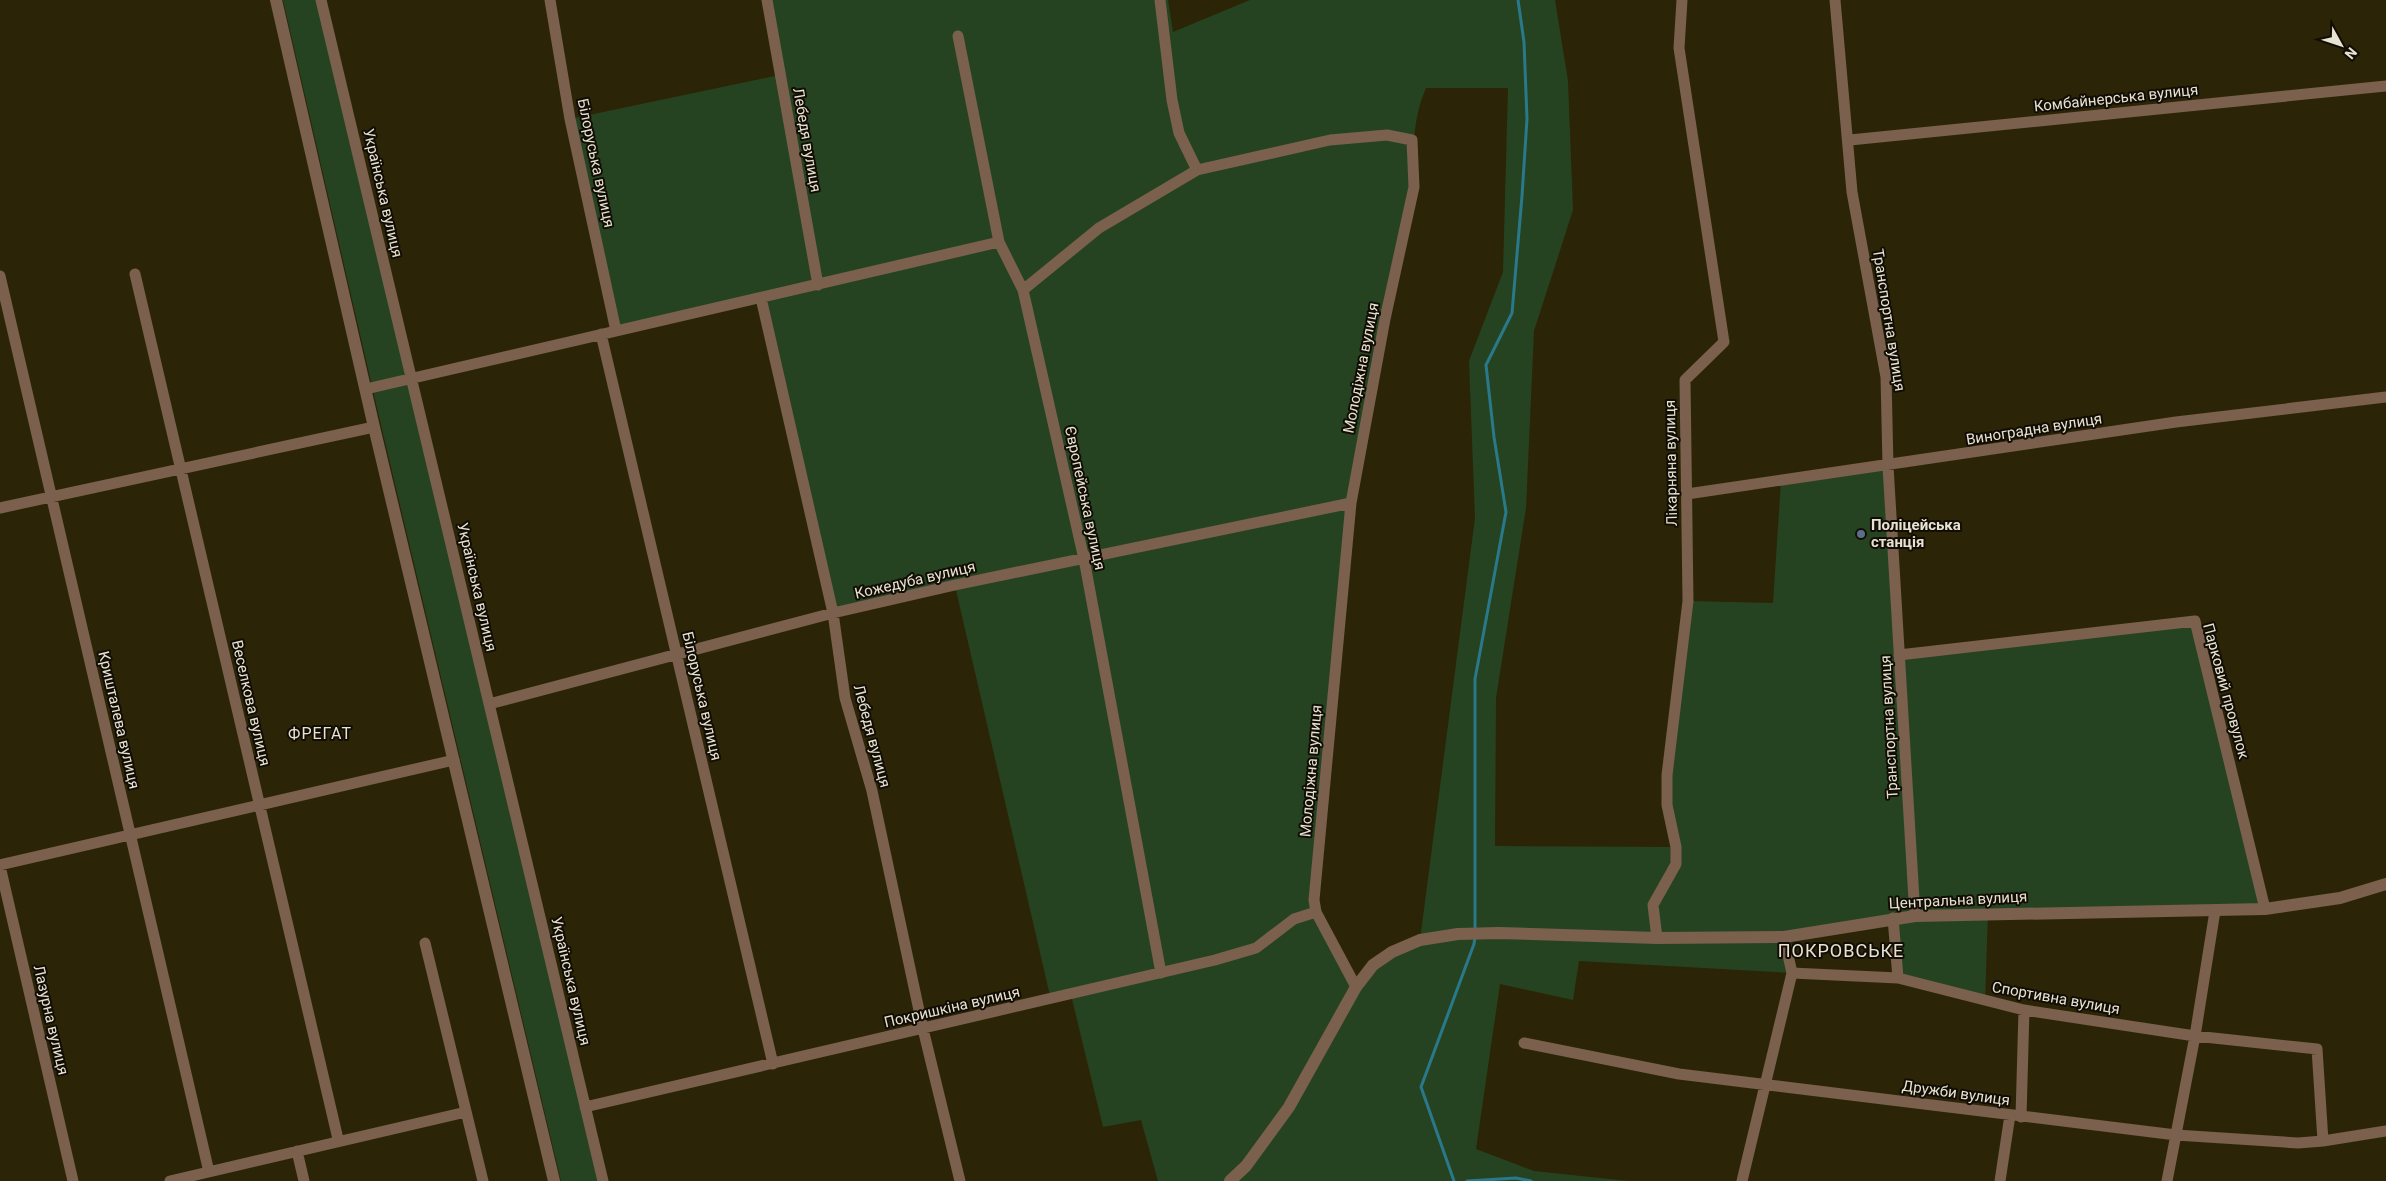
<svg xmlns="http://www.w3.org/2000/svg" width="2386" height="1181" font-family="Roboto,sans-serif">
<rect width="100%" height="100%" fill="#2c2407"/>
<path fill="#264321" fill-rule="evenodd" d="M283,0H321L603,1181H561L381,425Z
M767,0H1168L1173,32L1250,0H1555L1568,81L1573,210L1534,331L1526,508L1496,698L1495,846L1676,847L1667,805L1688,601L1773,603L1781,481L1888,466L1899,655L2195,621L2265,909L1988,914L1985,1001L1898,978L1893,918L1785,937L1792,973L1579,961L1573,1000L1500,984L1476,1149L1534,1171L1628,1181H1158L1141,1120L1103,1127L1071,995L1051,1000L955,586L833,613L761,298L616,331L570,119L780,75ZM1426,88H1508L1503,272L1469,361L1475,518L1420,940L1373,965L1356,986L1314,900L1351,503L1414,187C1413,152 1412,120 1426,88Z"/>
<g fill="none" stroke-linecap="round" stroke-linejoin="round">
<path stroke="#2a798a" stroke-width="3" d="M1475,931V679L1506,512L1494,437L1486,365L1512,313L1522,196L1527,119L1524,42L1518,0
M1454,1181L1421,1087L1474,944L1475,937
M1467,1181L1516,1178L1531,1181"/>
<path stroke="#7a604d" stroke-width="11" d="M321,0L603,1181
M550,0L570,119L616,331
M767,0L818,285
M1160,0L1172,100L1179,133L1197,170
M1835,0L1852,192L1886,377L1888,466L1915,916
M958,36L999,242L1023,290L1084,559L1161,973
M1850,140L2386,86
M135,274L338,1139
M0,276L209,1172
M1023,290L1099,228L1197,170L1330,140L1387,135L1412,140L1414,187L1385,319L1351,503L1314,900L1316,912L1356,987
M761,298L833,613L845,698L872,791L923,1029L960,1181
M601,334L773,1064
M366,389L999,242
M1687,494L2176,422L2386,397
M0,508L374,427
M1899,655L2195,621L2265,909
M489,704L833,613L955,585L1351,503
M0,865L454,760
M0,866L73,1181
M1893,918L1898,978
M1657,938L1653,905L1676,864V847L1667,805V775L1688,601L1685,380L1724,342L1679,48L1682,0
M425,943L483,1181
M1792,973L1898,978L2024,1010L2195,1036L2317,1049L2323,1141
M1524,1043L1679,1074L2176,1135L2298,1143L2323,1141L2386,1131
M585,1107L1215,960L1256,948L1294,919L1316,912
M2021,1117L2024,1010
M297,1151L304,1181
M170,1181L466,1112
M1742,1181L1792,973L1784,937
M2000,1181L2010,1115
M2167,1181L2195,1036L2215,911"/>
<path stroke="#7a604d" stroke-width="12" d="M276,0L374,427L554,1181
M1230,1181L1246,1166L1289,1107L1356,987L1373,965L1392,952L1420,940L1458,934L1499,933L1657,938L1784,937L1915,916L2265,909L2340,898L2386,884"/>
</g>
<circle fill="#5c6f8a" stroke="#110d04" stroke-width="2" cx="1861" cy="534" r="5"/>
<g text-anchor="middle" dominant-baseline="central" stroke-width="4" stroke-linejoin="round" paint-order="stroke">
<g font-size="15" fill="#e7e2d2" stroke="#110d04">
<text transform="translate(2116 98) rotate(-6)">Комбайнерська вулиця</text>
<text transform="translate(807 140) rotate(80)">Лебедя вулиця</text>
<text transform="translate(596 163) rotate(78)">Білоруська вулиця</text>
<text transform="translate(383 193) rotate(77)">Українська вулиця</text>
<text transform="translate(1889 320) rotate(81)">Транспортна вулиця</text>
<text transform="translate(1361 368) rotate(-79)">Молодіжна вулиця</text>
<text transform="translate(2034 429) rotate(-9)">Виноградна вулиця</text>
<text transform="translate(1671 463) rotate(-91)">Лікарняна вулиця</text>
<text transform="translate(1085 498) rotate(78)">Європейська вулиця</text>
<text transform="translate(915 580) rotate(-13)">Кожедуба вулиця</text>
<text transform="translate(477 587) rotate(77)">Українська вулиця</text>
<text transform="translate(2226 691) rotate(75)">Парковий провулок</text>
<text transform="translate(702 696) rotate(77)">Білоруська вулиця</text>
<text transform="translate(251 703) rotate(77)">Веселкова вулиця</text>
<text transform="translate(119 720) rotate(77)">Кришталева вулиця</text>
<text transform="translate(1889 727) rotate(-93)">Транспортна вулиця</text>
<text transform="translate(872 736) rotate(75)">Лебедя вулиця</text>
<text transform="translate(1311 771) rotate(-85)">Молодіжна вулиця</text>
<text transform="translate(1958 900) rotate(-3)">Центральна вулиця</text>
<text transform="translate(571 981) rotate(77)">Українська вулиця</text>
<text transform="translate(2056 998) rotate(10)">Спортивна вулиця</text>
<text transform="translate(952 1007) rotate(-13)">Покришкіна вулиця</text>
<text transform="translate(51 1020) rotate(77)">Лазурна вулиця</text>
<text transform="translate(1956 1093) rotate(8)">Дружби вулиця</text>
</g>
<g font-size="15" font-weight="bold" fill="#e7e2d2" stroke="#110d04" text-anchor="start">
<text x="1871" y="525">Поліцейська<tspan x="1871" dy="17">станція</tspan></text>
</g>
<g font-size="16" letter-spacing="1" fill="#e7e2d2" stroke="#110d04">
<text x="320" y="733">ФРЕГАТ</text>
</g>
<g font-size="18" letter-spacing="1" fill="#e7e2d2" stroke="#110d04">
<text x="1841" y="950">ПОКРОВСЬКЕ</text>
</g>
</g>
<g transform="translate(2341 45) rotate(130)" stroke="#110d04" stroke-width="4" paint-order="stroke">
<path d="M0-4L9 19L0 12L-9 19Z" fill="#e7e2d2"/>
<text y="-8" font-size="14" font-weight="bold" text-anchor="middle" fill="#e7e2d2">N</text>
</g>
</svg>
